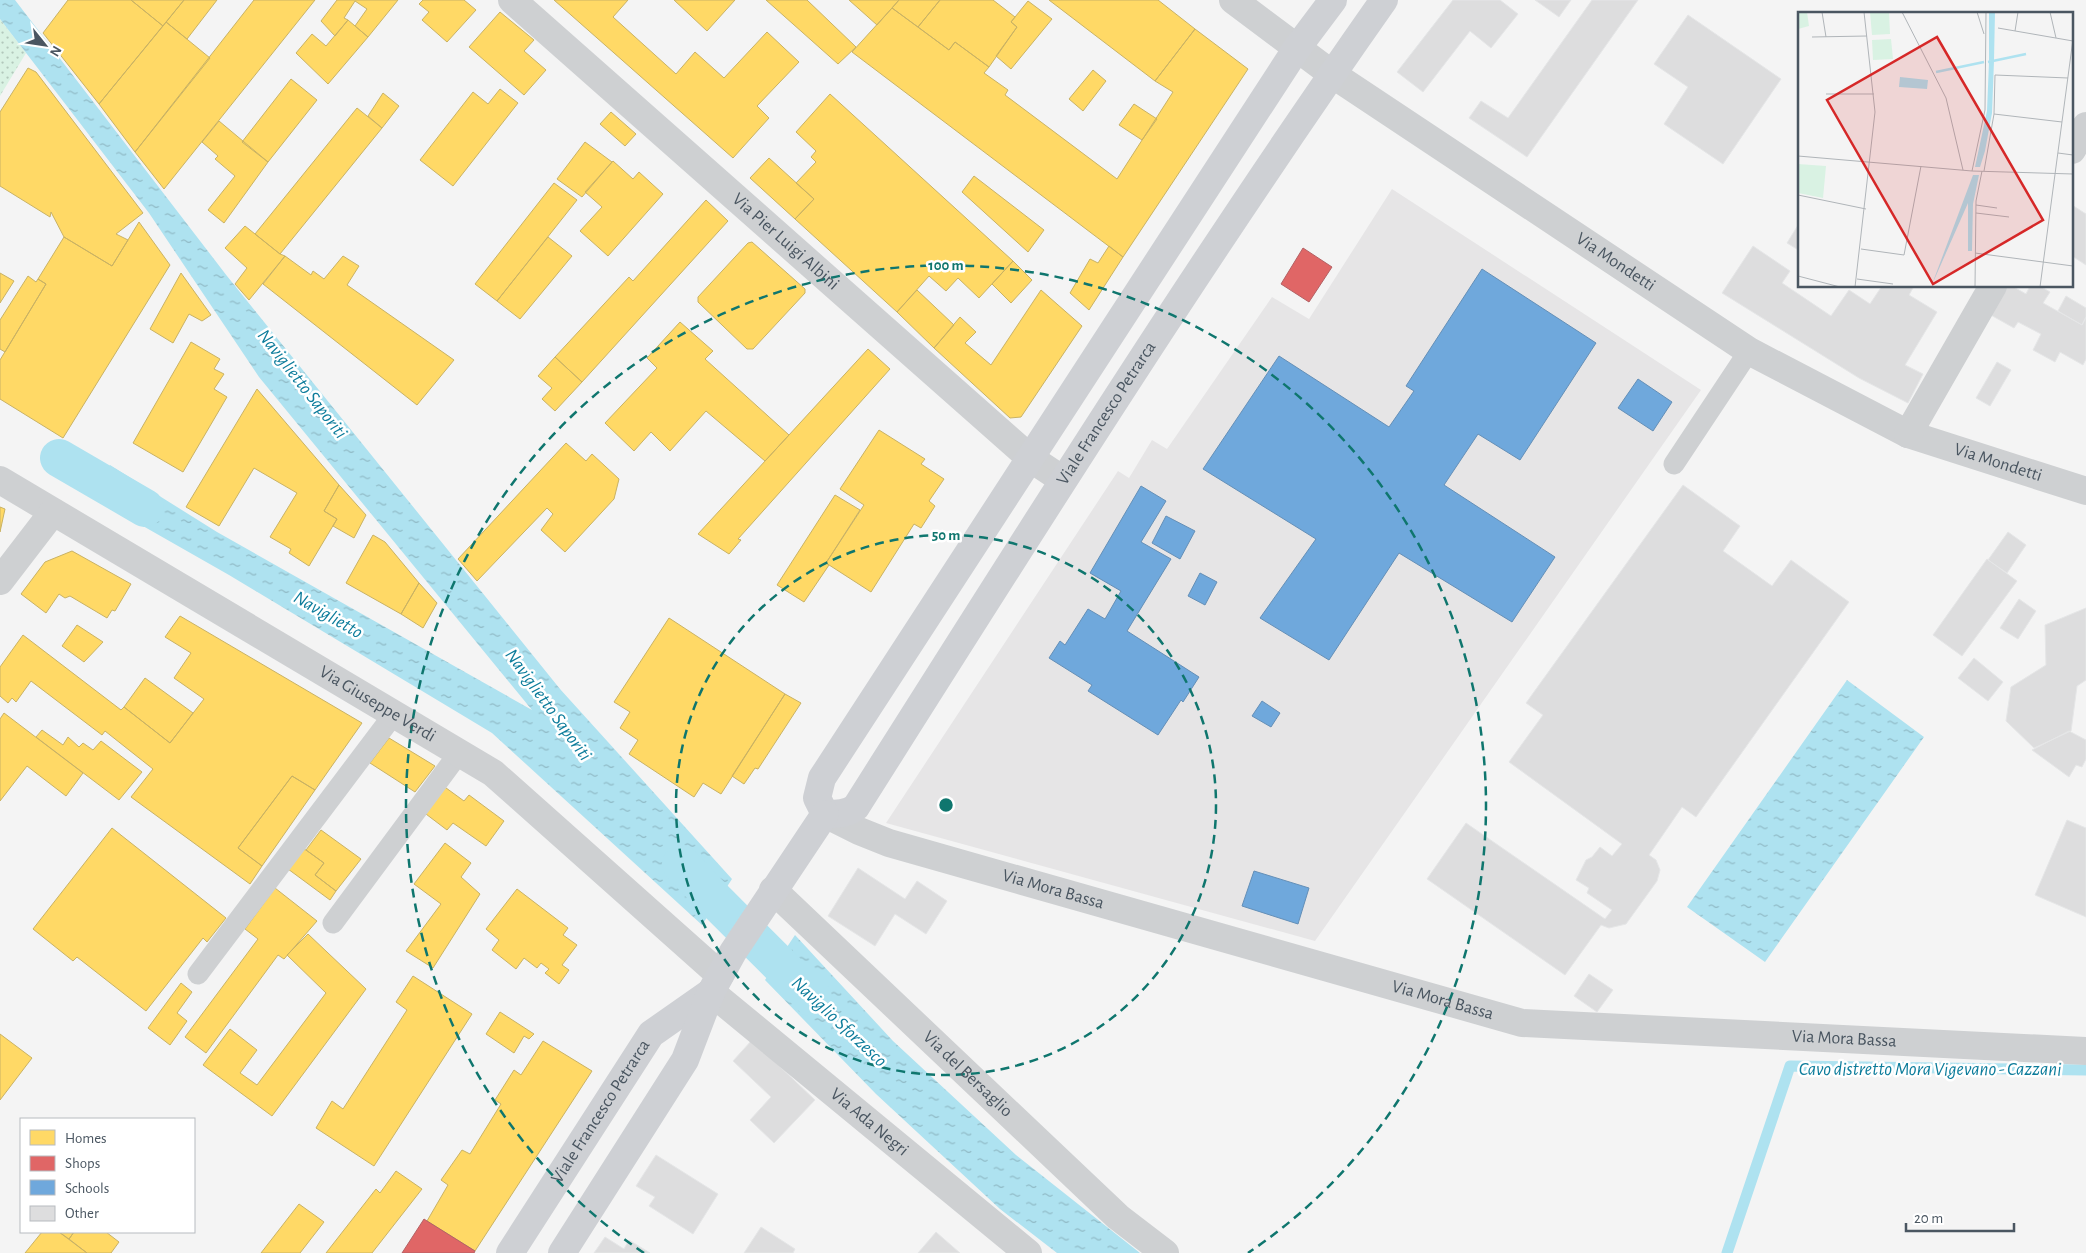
<svg xmlns="http://www.w3.org/2000/svg" width="2086" height="1253" font-family="'Alegreya Sans',sans-serif">
<defs>
<pattern id="grass-dots" width="8" height="8" patternUnits="userSpaceOnUse" patternTransform="scale(1.25)"><rect width="8" height="8" fill="#d9f2e3"/><path d="M2 2h.1M6 6h.1" fill="none" stroke="#b2c7bb" stroke-width="1.8" stroke-linecap="round"/></pattern>
<pattern id="water-ripples" width="26" height="14" patternUnits="userSpaceOnUse" patternTransform="scale(1.25)"><rect width="26" height="14" fill="#aee2f0"/><path d="M2 4q2-2 4 0t4 0M15 11q2-2 4 0t4 0" fill="none" stroke="#90bac6"/></pattern>
</defs>
<rect width="100%" height="100%" fill="#f4f4f4"/>
<path fill="#e6e5e6" d="M1392,189L1701,390L1315,941L886,823L1118,471L1129,478L1152,440L1167,449L1272,297L1309,319Z"/>
<path fill="url(#grass-dots)" d="M0,19L26,53L0,96Z"/>
<path fill="url(#water-ripples)" d="M0,0H15L227,276L560,689L732,879L702,925L492,733L229,575L92,497L110,465L217,532L532,710L259,377L149,213L0,19Z
M1847,680L1924,737L1765,962L1687,907Z
M795,935L893,1041L1016,1155L1140,1253H1057L1000,1209L876,1094L765,980Z"/>
<path fill="#ffd966" stroke="#c9b264" d="M68,0H131L163,26L99,104L43,33Z
M131,0H184L163,26Z
M184,0H217L187,39L166,22Z
M254,0H315L164,189L135,152Z
M337,0H398L368,37L355,26L367,9L355,1L344,18L348,20L335,36L321,21Z
M423,0H464L476,10L447,42L422,20L429,12L419,4Z
M554,0H628L613,17L676,74L695,52L724,78L767,32L799,62L757,106L769,118L733,158Z
M674,0H735L707,31Z
M766,0H807L856,47L838,64Z
M849,0H899L877,25Z
M899,0H940L918,27L892,8Z
M940,0H993L1015,17L1011,22L1017,27L989,67L955,42L949,50L918,27Z
M1049,0H1158L1195,29L1155,81Z
M1028,1L1052,19L1011,69L996,56L1017,27L1011,22Z
M892,8L949,50L955,42L989,67L984,73L1008,90L1005,95L1117,179L1173,92L1155,81L1195,29L1248,69L1123,257L852,52Z
M500,12L534,40L524,51L546,70L524,95L469,47Z
M348,20L368,37L328,84L296,53L312,34L326,46Z
M166,22L210,58L135,152L99,104Z
M28,68L36,72L143,213L116,234L128,240L112,266L64,237L51,212L50,217L0,186V112Z
M1093,70L1106,81L1083,111L1069,99Z
M291,79L317,100L268,162L242,142Z
M500,89L518,103L453,186L420,160L473,92L488,104Z
M383,93L399,106L382,128L368,116Z
M830,94L1013,261L979,298L958,278L946,291L929,276L897,312L795,219L814,199L796,183L816,162L811,157L816,151L796,132Z
M1134,104L1157,119L1142,140L1119,125Z
M357,108L382,128L280,254L255,234Z
M611,112L636,134L625,146L600,124Z
M219,121L268,162L224,223L208,210L235,176L215,159L218,156L202,142Z
M585,142L612,162L582,197L557,179Z
M769,158L814,199L795,219L750,178Z
M613,161L633,179L639,172L663,194L608,256L580,231L602,207L585,192Z
M974,176L1044,230L1028,252L962,192Z
M554,183L577,200L497,301L475,284Z
M706,200L728,221L582,382L555,357L629,277L633,281Z
M139,222L170,265L63,438L0,399V360L46,284L38,279L64,237L112,266Z
M245,226L280,254L285,256L249,300L235,284L247,268L225,248Z
M548,237L572,256L520,319L497,301Z
M752,242L805,289V293L753,349H747L698,302V297L748,243Z
M1109,246L1123,257L1089,310L1070,293L1090,259L1098,263Z
M285,256L311,275L313,271L324,279L343,256L359,266L347,285L454,360L417,405L263,284Z
M1013,261L1032,280L1011,303L992,284Z
M0,273L14,281L0,303Z
M181,273L211,315L202,321L189,314L173,343L150,329Z
M28,276L36,282L38,279L46,284L5,352L0,349V320Z
M917,290L954,325L934,348L897,312Z
M1041,290L1082,326L1021,417L1010,418L934,348L960,317L976,332L965,343L991,365Z
M680,322L713,351L705,359L789,435L765,461L706,411L670,451L651,432L634,451L605,423L657,368L647,358Z
M191,342L220,359L214,369L224,374L214,389L227,397L183,472L133,443Z
M868,349L890,369L738,539L741,540L729,554L698,534Z
M555,357L582,382L555,411L542,399L552,388L538,376Z
M257,389L339,485L324,511L337,519L309,566L289,553L291,549L270,537L297,493L254,468L219,526L186,507Z
M879,430L925,459L921,464L944,479L929,501L935,506L921,528L914,524L871,592L826,563L864,505L840,489Z
M566,443L586,461L592,454L619,479L614,499L565,552L541,530L553,514L547,508L477,581L458,559Z
M339,485L366,515L354,538L333,526L337,519L324,511Z
M835,495L860,510L826,563L829,565L804,602L777,585Z
M0,507L5,509L0,532Z
M373,535L385,542L419,583L401,614L346,583Z
M72,551L131,584L115,611L112,610L107,618L70,596L65,598L59,594L46,613L21,594L45,562Z
M419,583L437,603L423,628L401,614Z
M180,616L362,723L315,790L292,776L238,848L262,866L250,884L131,797L153,769L105,731L102,735L31,681L16,702L12,698L8,703L0,696V667L23,635L121,710L124,707L170,743L204,699L174,678L191,653L165,637Z
M669,618L785,694L721,794L703,783L694,797L629,754L638,740L620,728L630,712L614,702Z
M77,625L103,642L84,662L62,646Z
M145,678L193,713L170,743L124,707Z
M785,694L801,703L758,769L755,768L744,784L732,776Z
M4,713L83,773L66,796L27,766L0,801V719Z
M42,730L63,745L68,737L79,747L83,743L93,750L101,741L142,772L119,800L36,737Z
M389,738L435,766L415,792L370,763Z
M292,776L315,790L262,866L238,848Z
M442,785L464,801L469,795L504,821L486,846L453,823L447,830L422,811Z
M112,828L226,918L207,942L203,938L146,1011L77,957L73,961L33,929Z
M321,830L361,859L336,891L315,875L324,863L306,850Z
M445,843L471,863L461,877L480,894L433,968L406,951L441,904L414,884Z
M302,849L306,850L324,863L315,875L336,891L330,900L288,869Z
M275,888L317,921L284,959L278,955L206,1053L185,1037L258,939L245,929Z
M517,889L568,928L563,935L577,945L562,965L569,970L559,984L545,973L549,969L541,963L537,968L524,958L516,969L492,950L499,940L486,929Z
M308,934L366,989L272,1116L203,1065L230,1029L257,1050L240,1073L257,1085L326,993L287,955Z
M413,976L472,1014L374,1166L316,1128L332,1101L343,1109L407,1010L396,1002Z
M181,983L192,992L177,1013L187,1021L170,1045L148,1028Z
M500,1012L534,1034L529,1039L524,1036L514,1053L486,1034Z
M0,1034L32,1058L0,1100Z
M543,1041L592,1071L475,1251L427,1221L448,1185L441,1180L462,1150L470,1154L501,1104L495,1100L514,1070L521,1075Z
M396,1171L422,1189L372,1253H326L376,1189L380,1193Z
M299,1204L324,1222L300,1253H261Z
M42,1232H59L87,1253H25Z
M59,1232H74L69,1239Z
M74,1232H106L119,1242L111,1253H87L69,1239Z"/>
<path fill="#e06666" stroke="#b36164" d="M1303,248L1332,267L1309,302L1281,284Z
M424,1219L427,1221L475,1251L474,1253H402Z"/>
<path fill="#6fa8dc" stroke="#648fb7" d="M1482,269L1596,343L1520,460L1478,434L1444,485L1555,557L1512,622L1399,553L1329,660L1260,618L1316,539L1203,469L1279,356L1389,427L1414,391L1406,386Z
M1638,379L1672,402L1653,431L1618,408Z
M1141,486L1166,501L1141,542L1171,559L1127,631L1199,677L1183,702L1181,700L1158,735L1088,691L1092,685L1049,658L1060,641L1065,645L1088,609L1105,619L1121,591L1090,573Z
M1166,516L1195,531L1180,559L1152,543Z
M1200,573L1217,582L1205,605L1188,596Z
M1262,701L1280,713L1271,727L1252,716Z
M1254,871L1309,888L1298,924L1242,906Z"/>
<g fill="none" stroke-linecap="round" stroke-linejoin="round">
<path stroke="#aee2f0" stroke-width="11" d="M1727,1253L1790,1066L2086,1070"/>
<path stroke="#aee2f0" stroke-width="38" d="M59,458L145,508
M681,864L717,902L813,998"/>
</g>
<path fill="#ddddde" stroke="#e5e6e7" d="M1453,0H1500L1518,14L1491,48L1470,31L1423,92L1397,72Z
M1535,0H1571L1559,17Z
M1592,0H1638L1527,157L1469,118L1481,101L1508,118Z
M1688,15L1781,79L1723,164L1664,124L1688,87L1654,64Z
M2072,205L2086,214V265L2072,256Z
M1800,222V251L1787,243Z
M1753,246L1790,271L1782,283L1831,316L1849,290L1870,304L1882,286H1914L1909,295L1937,312L1905,365L1923,374L1908,403L1859,378L1722,293Z
M2004,286H2012L2026,294L2030,286H2040L2050,292L2043,303L2082,325L2086,317V359L2083,365L2060,352L2055,362L2033,350L2041,334L2018,322L2014,328L1989,314Z
M2066,296L2086,308V317L2082,325L2058,311Z
M1997,362L2011,370L1990,406L1976,398Z
M1683,485L1740,526L1723,551L1772,586L1791,560L1849,602L1696,817L1682,807L1649,855L1656,860L1660,870L1657,881L1626,924L1609,928L1601,925L1565,975L1427,879L1466,823L1605,919L1612,910L1587,893L1589,888L1576,880L1586,860L1592,857L1600,847L1612,856L1622,844L1509,762L1543,715L1526,703Z
M2008,532L2026,545L2007,573L1988,560Z
M1987,559L2017,581L1962,656L1933,635Z
M2019,599L2036,611L2018,639L2000,628Z
M2086,608V680L2077,686L2071,731L2034,748L2006,721L2011,687L2046,665L2045,625Z
M1974,658L2003,682L1988,701L1958,678Z
M2069,731L2086,740V759L2082,767L2076,765L2069,777L2032,750Z
M2067,820L2086,828V917L2035,895Z
M858,868L905,899L917,881L947,901L926,934L895,914L875,946L828,916Z
M1589,974L1613,990L1597,1012L1574,996Z
M752,1040L815,1100L774,1143L750,1120L771,1097L733,1061Z
M656,1155L718,1194L693,1234L649,1206L655,1197L636,1186Z
M761,1227L795,1249L793,1253H744Z
M936,1232L960,1253H918Z
M605,1237L624,1249L629,1240L650,1253H594Z"/>
<g fill="none" stroke-linecap="round" stroke-linejoin="round">
<path stroke="#ced0d2" stroke-width="21" d="M1674,464L1749,351
M333,923L459,753
M198,974L394,714"/>
<g stroke="#ced0d2" stroke-width="28">
<path id="s1" d="M512,0L1030,458L1063,480"/>
<path id="s2" d="M1233,0L1332,74L1749,351L1908,434L2086,491"/>
<path d="M2072,150L2086,126"/>
<path d="M1908,434L1993,286"/>
<path id="s3" d="M0,480L493,773L720,975"/>
<path d="M0,581L53,512"/>
<path id="s4" d="M825,814L859,831L889,843L1522,1023L2086,1051"/>
<path id="s5" d="M773,890L1118,1217L1165,1253"/>
<path id="s6" d="M711,992L1028,1253"/>
</g>
<g stroke="#ced0d4" stroke-width="28">
<path id="s7" d="M825,814C837,814 847,814 856,807C1028,535 1199,263 1384,0"/>
<path d="M825,814L817,798L822,778L1297,48L1333,0"/>
<path id="s8" d="M510,1253L651,1034L711,992"/>
<path d="M562,1253L685,1060L711,992L733,952L825,814"/>
</g>
</g>
<g fill="none" stroke="#0f766e" stroke-width="2.5" stroke-dasharray="9 6">
<circle cx="946" cy="805" r="270"/>
<path d="M644 1253A540 540 0 1 1 1248 1253"/>
</g>
<g text-anchor="middle" dominant-baseline="central" stroke-width="5" stroke-linejoin="round" paint-order="stroke">
<g font-size="18" fill="#4a5661" stroke="#fff">
<text stroke="none"><textPath href="#s1" startOffset="365">Via Pier Luigi Albini</textPath></text>
<text stroke="none"><textPath href="#s2" startOffset="464">Via Mondetti</textPath></text>
<text stroke="none"><textPath href="#s7" startOffset="499">Viale Francesco Petrarca</textPath></text>
<text stroke="none"><textPath href="#s2" startOffset="898">Via Mondetti</textPath></text>
<text stroke="none"><textPath href="#s3" startOffset="439">Via Giuseppe Verdi</textPath></text>
<text stroke="none"><textPath href="#s4" startOffset="241">Via Mora Bassa</textPath></text>
<text stroke="none"><textPath href="#s4" startOffset="646">Via Mora Bassa</textPath></text>
<text stroke="none"><textPath href="#s4" startOffset="1051">Via Mora Bassa</textPath></text>
<text stroke="none"><textPath href="#s5" startOffset="268">Via del Bersaglio</textPath></text>
<text stroke="none"><textPath href="#s8" startOffset="168">Viale Francesco Petrarca</textPath></text>
<text stroke="none"><textPath href="#s6" startOffset="205">Via Ada Negri</textPath></text>
</g>
<g font-size="19" font-style="italic" fill="#0c7c9b" stroke="#fff">
<text transform="translate(302 384) rotate(52)">Naviglietto Saporiti</text>
<text transform="translate(328 615) rotate(30)">Naviglietto</text>
<text transform="translate(548 705) rotate(54)">Naviglietto Saporiti</text>
<text transform="translate(839 1022) rotate(43)">Naviglio Sforzesco</text>
<text x="1930" y="1069">Cavo distretto Mora Vigevano - Cazzani</text>
</g>
</g>
<g transform="translate(1798 12)">
<rect width="275" height="275" fill="#f4f4f4"/>
<path d="M0,0H9L11,14L0,17Z" fill="#d9f2e3"/>
<path d="M0,152L28,154L25,186L0,181Z" fill="#d9f2e3"/>
<path d="M72,0H91L92,22L74,23ZM93,27L95,47L75,48L74,28Z" fill="#d9f2e3"/>
<path d="M191,0H197L196,48L191,49ZM196,49L194,101L187,139L182,155H177L189,99L191,50ZM102,65L130,68L129,77L101,75ZM175,163H181L175,192L174,239H170V191L133,275Z" fill="#aee2f0"/>
<path fill="none" stroke="#aee2f0" stroke-width="2.5" d="M190,50L228,42M138,60L186,50"/>
<path fill="none" stroke="#b0b5b9" stroke-width="1" d="M24,0L28,25M104,0L148,86L165,158M179,0L186,22M252,0L258,26M200,16L275,29M217,19L220,0M14,25L69,24M28,82H76M196,102L264,110M260,141L275,143M0,144L174,159L275,162M174,159L187,98L188,0M186,159L196,102L197,63L270,66M0,183L68,197M178,193L199,196M178,201L211,205M63,237L106,243L123,154M177,241L275,254M0,264L42,275M59,267L95,272M57,275L77,100L66,0M177,275L178,189L184,159M242,275L275,27"/>
<path fill="#d62828" fill-opacity="0.15" stroke="#d62828" stroke-width="2.5" d="M139,25L245,208L135,272L29,88Z"/>
<rect width="275" height="275" fill="none" stroke="#4a5661" stroke-width="2.5"/>
</g>
<circle cx="946" cy="805" r="8" fill="#0f766e" stroke="#fff" stroke-width="2.5"/>
<g font-size="15" text-anchor="middle" font-weight="bold" fill="#0f766e" stroke="#fff" stroke-width="5" stroke-linejoin="round" paint-order="stroke">
<text x="946" y="270">100 m</text>
<text x="946" y="540">50 m</text>
</g>
<rect x="20" y="1118" width="175" height="115" fill="#ffffff" stroke="#b7bbc0"/>
<rect x="30" y="1130" width="25" height="15" fill="#ffd966" stroke="#b7bbc0"/>
<text x="65" y="1143" font-size="15" fill="#4a5661">Homes</text>
<rect x="30" y="1156" width="25" height="15" fill="#e06666" stroke="#b7bbc0"/>
<text x="65" y="1168" font-size="15" fill="#4a5661">Shops</text>
<rect x="30" y="1180" width="25" height="15" fill="#6fa8dc" stroke="#b7bbc0"/>
<text x="65" y="1193" font-size="15" fill="#4a5661">Schools</text>
<rect x="30" y="1206" width="25" height="15" fill="#ddddde" stroke="#b7bbc0"/>
<text x="65" y="1218" font-size="15" fill="#4a5661">Other</text>
<g transform="translate(45 45) rotate(120)" stroke="#ffffff" stroke-width="4" paint-order="stroke">
<path d="M0-4L9 19L0 12L-9 19Z" fill="#4a5661"/>
<text y="-8" font-size="14" font-weight="bold" text-anchor="middle" fill="#4a5661">N</text>
</g>
<path d="M1906 1223v8h108v-8" fill="none" stroke="#4a5661" stroke-width="2.5"/>
<text x="1914" y="1223" font-size="15" fill="#4a5661" stroke="#ffffff" stroke-width="4" paint-order="stroke">20 m</text>
</svg>
